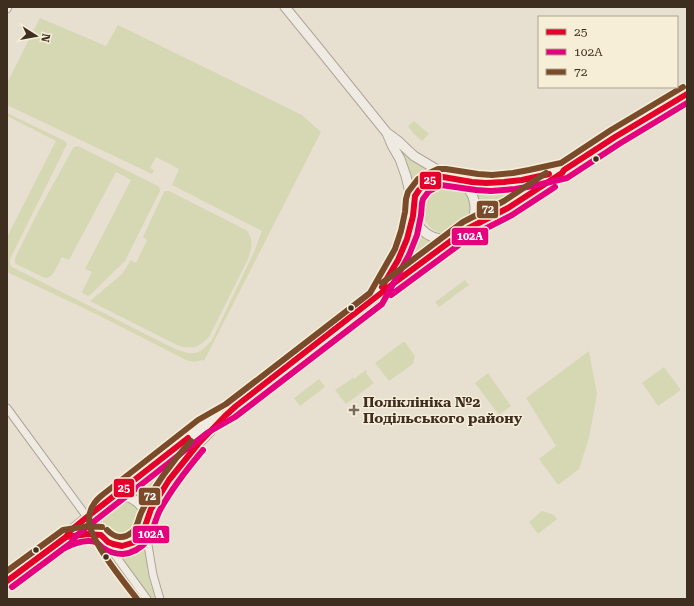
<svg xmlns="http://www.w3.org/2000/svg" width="694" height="606" font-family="'Roboto Serif',serif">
<rect width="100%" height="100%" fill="#e7e0d1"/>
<path fill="#d6d7b3" d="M40,18L106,46L118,25L302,115L321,132L204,361L202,360L194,362L186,360L96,314L7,272V237L56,141L7,116V113L65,141L67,144L10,259V264L12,267L177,350C196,356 199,354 212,340L255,250L258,241L262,231L172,185L179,169L156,157L150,168L154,170L152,174L7,105V83Z
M414,121L429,134L422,141L414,134L408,126Z
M78,146L158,186L160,189V191L125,261L90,295L88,296L82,293L83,290L92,272L85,269L131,180L116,172L69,260L62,257L53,274L48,278H45L16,264L15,262V258L40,208L72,150L74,147Z
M401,148L440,174C425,176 423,179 413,190L398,151Z
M422 208a26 26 0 1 1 52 0a26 26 0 1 1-52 0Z
M537,184V187L476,221C480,209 480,199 472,188L474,186C495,189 516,187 537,184Z
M165,191H169L246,230C254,238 252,248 248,259L209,337C198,348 191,350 177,345L90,301L122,274L131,260L136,263L147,240L143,237L163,194Z
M416,228C423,237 431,240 441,242L442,244L391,282C402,265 411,249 414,229Z
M465,280L469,285L439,307L435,302Z
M403,342H405L415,356L413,364L389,381L375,363Z
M589,351L597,394L589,438L579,469L558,485L539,459L556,446L526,398Z
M664,367L681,390L658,406L642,383Z
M366,370L367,372L366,373L374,383L346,404L335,390L353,378L354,379Z
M488,373L511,406L499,415L475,383Z
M319,379L325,387L300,406L294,398Z
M180,448L182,450L169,469L163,478L150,511C144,500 137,494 125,492Z
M103 522a20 20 0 1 1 40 0a20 20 0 1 1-40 0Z
M542,511L554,515L557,519L538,534L529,522Z
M144,545L147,546V570L155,599H150L117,552C128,555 134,552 144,545Z"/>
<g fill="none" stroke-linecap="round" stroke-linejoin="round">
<g stroke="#ada599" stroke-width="9">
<path id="minor" d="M7,9L8,7
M7,408L87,517L101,535
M145,527L153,575L160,599
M104,540L147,599"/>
</g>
<g stroke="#ada599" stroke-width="11">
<path id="tertiary" d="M285,7L316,45L387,133L398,141L414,156L451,178
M387,133L392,145L400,159L406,176L413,205
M413 208a31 31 0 1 1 62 0a31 31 0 1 1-62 0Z
M459,180C470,181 482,183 493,183C516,182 537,177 558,171
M467,229L508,208L562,173L564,170L615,137L687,94
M379,291L402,252L409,233L413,214
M96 521a25 25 0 1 1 50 0a25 25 0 1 1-50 0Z
M112,498L203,426L222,416
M146,522L153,507L164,487L182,462L200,442L230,411L394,283L458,236
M66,537L88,534L101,535
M7,581L66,537L70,531L101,506"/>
</g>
<use href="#minor" stroke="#efebe3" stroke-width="7"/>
<use href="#tertiary" stroke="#efebe3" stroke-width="9"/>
<g stroke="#f7eed8" stroke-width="9">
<path id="bus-1" d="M382,287L398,260L407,239L413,216L415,196L419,190L427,182L434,179L443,177L472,182L486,183L504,182L522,180L549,174
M62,540L66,537L70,531L87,517L188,438
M7,581L66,537L88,534L101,535L108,542L113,544L122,546L132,543L136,541L142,535L151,509L169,480L198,444L225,416L236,406L394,283L467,229L508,208L562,173L564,170L615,137L687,94"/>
</g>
<g stroke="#f7eed8" stroke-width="9">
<path id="bus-2" d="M391,295L471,236L512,215L555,187
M63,549C72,544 85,539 96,542C98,543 100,546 103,548C109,552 116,554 123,554C132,553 141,548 147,541C153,533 155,519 160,510C172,488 187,469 203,450
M12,587L71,543L76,536L92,523L207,433L235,417L382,304L409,255L417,235L421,215L422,203L423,199L429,191L441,185L476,190L491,191L515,189L533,186L567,178L619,144L687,103"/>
</g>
<g stroke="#f7eed8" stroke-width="9">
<path id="bus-3" d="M382,283L463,222L504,201L546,173
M107,530C114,537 123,540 131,533C138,529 138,518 142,511C155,484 171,463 191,441
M7,571L63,530L88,526L102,527
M137,599C124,582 89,540 89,520C89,510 94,502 101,496L198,420L226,404L370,293L395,249L401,231L405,212L406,199L408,192L418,179L425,175L438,169H446L478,174L492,175L513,173L529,170L561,163L611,130L683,87"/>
</g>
<use href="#bus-1" stroke="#e4002b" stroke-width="6"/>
<use href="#bus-2" stroke="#e5007d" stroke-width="6"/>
<use href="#bus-3" stroke="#7a4b2a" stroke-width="6"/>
</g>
<g fill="#3d2e20" stroke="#f7eed8" stroke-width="1.5">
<circle cx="596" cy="159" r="3.5"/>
<circle cx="351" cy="308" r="3.5"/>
<circle cx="36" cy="550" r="3.5"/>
<circle cx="106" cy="557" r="3.5"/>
</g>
<path fill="#786c5e" stroke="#f7eed8" stroke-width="1.5" d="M352 404h4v4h4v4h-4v4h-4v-4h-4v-4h4z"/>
<g text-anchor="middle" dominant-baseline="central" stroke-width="3" stroke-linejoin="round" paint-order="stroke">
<g font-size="14" font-weight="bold" fill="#3d2e20" stroke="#f7eed8" text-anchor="start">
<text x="363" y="402">Поліклініка №2<tspan x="363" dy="16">Подільського району</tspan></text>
</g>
</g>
<g stroke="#f7eed8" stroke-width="1.5">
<rect x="419" y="171" width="23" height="19" rx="4" fill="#e4002b"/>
<rect x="476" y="200" width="23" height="19" rx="4" fill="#7a4b2a"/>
<rect x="451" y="227" width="38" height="19" rx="4" fill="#e5007d"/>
<rect x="113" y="478" width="22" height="20" rx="4" fill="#e4002b"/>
<rect x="138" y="487" width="23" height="19" rx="4" fill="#7a4b2a"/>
<rect x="132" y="525" width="38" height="19" rx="4" fill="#e5007d"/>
</g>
<g font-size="11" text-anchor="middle" font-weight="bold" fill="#fff">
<text x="430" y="184">25</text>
<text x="488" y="213">72</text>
<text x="470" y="240">102А</text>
<text x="124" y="492">25</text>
<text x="150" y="500">72</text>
<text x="151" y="538">102А</text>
</g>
<rect width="694" height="606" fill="none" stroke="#3d2e20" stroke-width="16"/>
<rect x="538" y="16" width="140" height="72" fill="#f7eed8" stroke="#ada18e"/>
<rect x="546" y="29" width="20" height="6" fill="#e4002b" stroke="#ada18e"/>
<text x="574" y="36" font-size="12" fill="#3d2e20">25</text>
<rect x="546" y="49" width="20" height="6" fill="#e5007d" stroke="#ada18e"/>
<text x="574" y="56" font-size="12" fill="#3d2e20">102А</text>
<rect x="546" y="69" width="20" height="6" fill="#7a4b2a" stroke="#ada18e"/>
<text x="574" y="76" font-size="12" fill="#3d2e20">72</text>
<g transform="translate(36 36) rotate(101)" stroke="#f7eed8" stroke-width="3" paint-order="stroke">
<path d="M0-3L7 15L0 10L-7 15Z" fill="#3d2e20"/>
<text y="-6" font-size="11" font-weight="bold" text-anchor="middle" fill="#3d2e20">N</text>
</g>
</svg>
